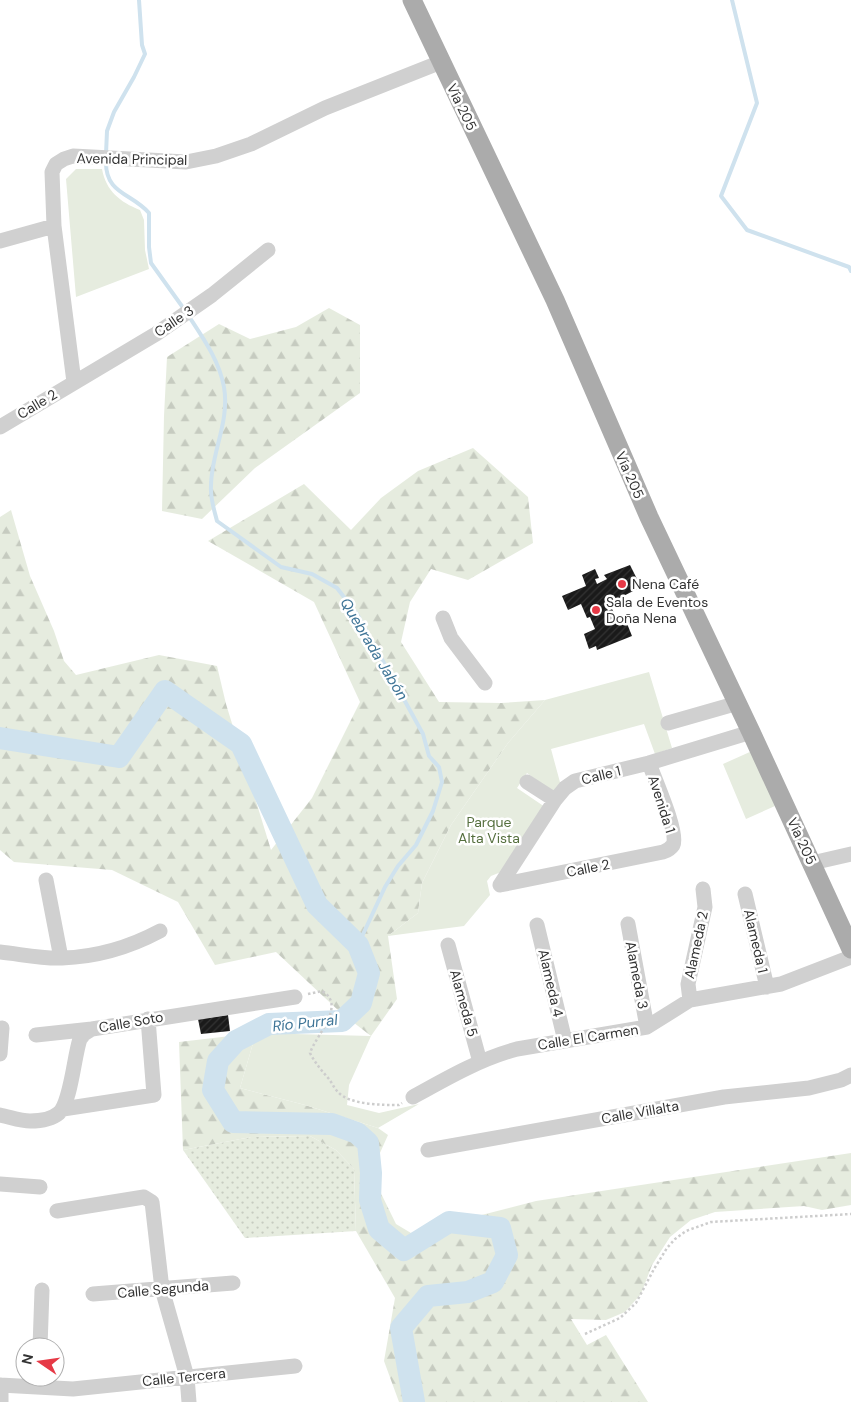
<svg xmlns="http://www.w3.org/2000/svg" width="851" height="1402" font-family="'DM Sans',sans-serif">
<defs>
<pattern id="grass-dots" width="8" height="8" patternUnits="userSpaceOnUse" patternTransform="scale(1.25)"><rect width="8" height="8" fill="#e6ecdf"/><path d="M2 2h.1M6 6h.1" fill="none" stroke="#c6cbc0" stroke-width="1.8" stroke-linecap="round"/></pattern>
<pattern id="forest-firs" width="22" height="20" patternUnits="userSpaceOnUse" patternTransform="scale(1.25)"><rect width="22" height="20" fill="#e6ecdf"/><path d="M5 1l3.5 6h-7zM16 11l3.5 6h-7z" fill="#c6cbc0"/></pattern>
<pattern id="building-hatch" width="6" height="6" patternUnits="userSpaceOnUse" patternTransform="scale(1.25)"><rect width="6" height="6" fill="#1a1a1a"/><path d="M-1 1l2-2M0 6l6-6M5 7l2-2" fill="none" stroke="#333"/></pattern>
</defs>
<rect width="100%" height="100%" fill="#fff"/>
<path fill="url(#grass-dots)" d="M310,1136L336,1150L354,1169L356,1231L245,1238L183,1150L251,1137Z"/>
<path fill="url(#forest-firs)" d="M329,308L360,325V393L255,468L202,519L162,511L164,416L167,357L219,324L250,339L296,327Z
M473,448L528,497L533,543L468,580L431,569L410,602L401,642L439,702L501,703L545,700L508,743L451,825L422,883L418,913L388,936L397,999L371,1036L340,1012L276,952L215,965L178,902L112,870L14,862L0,850V517L11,510L30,576L54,631L64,661L76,675L159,655L217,666L226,704L271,850L312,798L360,702L314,602L208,541L304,484L351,530L381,498L418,471Z
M256,1033L240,1088L305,1105L378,1128L388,1135L371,1173L396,1224L411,1233L536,1201L851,1153V1205L822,1210L804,1206L715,1212L691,1220L670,1237L652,1265L641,1294L625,1312L606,1320L571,1319L587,1345L606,1335L648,1402H399L384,1361L395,1298L356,1231L354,1169L336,1150L310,1136L251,1137L183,1150L179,1042Z"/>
<path fill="#e6ecdf" d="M76,169H102C106,191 120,202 140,210L144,220L145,250L149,269L76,297L66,179Z
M649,672L672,748L655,754L644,724L551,749L561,786L554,793L527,773L517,788L545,807L501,872L491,876L487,881L490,895L464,926L388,936L418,913L422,883L451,825L508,743L545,700Z
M752,751L775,806L746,819L723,764Z
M256,1033L371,1036L349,1085L347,1105L379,1113L419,1104L378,1128L305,1105L240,1088Z"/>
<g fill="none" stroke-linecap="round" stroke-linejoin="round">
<path stroke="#cfe2ee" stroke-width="4" d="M732,0L757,103L721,196L747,230L849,267L851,271
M106,154L107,131L114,112L134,77L145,54L142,45L139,0
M106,161C105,194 132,193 149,213V247L151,263L184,309
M188,315C203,338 219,360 224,387C230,422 211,453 211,486C210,498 214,509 217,521L281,567L312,574L337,588L357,614L423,734L429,756L439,767L442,782L433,811L416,845L398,866L385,887L358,945"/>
<path stroke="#cfe2ee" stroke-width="22" d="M0,738L119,757L165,691L241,744L317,905L358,945L369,973L361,1003L342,1021L269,1024L236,1041L218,1061L213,1090L233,1122L332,1124L357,1133L368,1143L371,1173L370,1200L379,1229L404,1250L449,1222L500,1228L507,1255L493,1282L468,1292L428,1296L401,1328L414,1402"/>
</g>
<path fill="url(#building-hatch)" d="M630,565L641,587L606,605L608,611L612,609L617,619L624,616L632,636L597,650L596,646L589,649L584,634L595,629L590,617L587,618L581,604L568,610L562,596L586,586L582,575L595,569L599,578L595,579L597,584L607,579L604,575Z
M228,1015L230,1031L201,1034L198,1019Z"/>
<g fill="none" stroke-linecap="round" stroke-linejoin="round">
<path stroke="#cdcdcd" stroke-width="2.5" stroke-dasharray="2.5 2.5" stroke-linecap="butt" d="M308,994L322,991C347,1005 316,1035 310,1053C315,1063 322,1071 329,1079C332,1083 334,1088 338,1092C349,1105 383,1105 399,1105L402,1103
M585,1334L620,1318L636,1303L654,1269L667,1248L675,1239L686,1231L711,1222L851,1214"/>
<path stroke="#d0d0d0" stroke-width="15" d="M0,241L54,226
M74,382L54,226L52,172L56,164L64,159L73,156L186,162L216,156L251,144L325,108L441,62
M0,427L156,334L212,295L268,250
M443,618L451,638L485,683
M668,723L738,703
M527,782L555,800
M812,863L851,854
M46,880L61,958
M500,885L555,800L565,788L575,781L649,763L751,732
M500,885L663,852C666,851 671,848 673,845C679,833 654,778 649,763
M745,894L767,987
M628,924L647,1027
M537,925L565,1041
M448,945L480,1062
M0,952C20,954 42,959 62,958C97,957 130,947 160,931
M690,1000L688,984L705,907L703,889
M36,1035L92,1029
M0,1054L2,1028
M413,1097C447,1078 480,1059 517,1049L647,1027L690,1000L781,984L851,957
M63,1109L154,1095L148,1019
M0,1115C10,1117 21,1121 30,1121C40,1121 52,1119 59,1113C71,1102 74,1056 80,1039L84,1034L92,1029L295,997
M428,1150L724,1097L809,1088L841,1080L851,1075
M0,1184L40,1187
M57,1211L144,1197L152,1202L162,1289L187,1377L189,1402
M93,1294L233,1283
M40,1347L42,1290
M0,1385L73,1389L295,1366
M1,1402V1385"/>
<path stroke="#ababab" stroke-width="19" d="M412,0L555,300L649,517L751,732L851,949"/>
</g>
<g fill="#e63946" stroke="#fff" stroke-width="2">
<circle cx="622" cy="584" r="5"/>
<circle cx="596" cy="610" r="5"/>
</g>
<g text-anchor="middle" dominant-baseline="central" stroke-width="5" stroke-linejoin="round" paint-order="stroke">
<g font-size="14" fill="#333" stroke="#fff">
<text transform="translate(462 107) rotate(64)">Vía 205</text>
<text transform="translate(132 159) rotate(1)">Avenida Principal</text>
<text transform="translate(174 321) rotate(-34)">Calle 3</text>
<text transform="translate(37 404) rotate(-31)">Calle 2</text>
<text transform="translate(630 475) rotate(66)">Vía 205</text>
<text transform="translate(601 775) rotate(-14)">Calle 1</text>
<text transform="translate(662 804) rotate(72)">Avenida 1</text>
<text transform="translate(802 841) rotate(65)">Vía 205</text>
<text transform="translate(588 868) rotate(-11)">Calle 2</text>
<text transform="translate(756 941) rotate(77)">Alameda 1</text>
<text transform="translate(696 945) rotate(-78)">Alameda 2</text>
<text transform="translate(637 975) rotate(79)">Alameda 3</text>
<text transform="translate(551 983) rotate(77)">Alameda 4</text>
<text transform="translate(464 1003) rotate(74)">Alameda 5</text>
<text transform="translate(131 1022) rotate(-10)">Calle Soto</text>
<text transform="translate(588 1037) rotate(-9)">Calle El Carmen</text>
<text transform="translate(640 1112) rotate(-10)">Calle Villalta</text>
<text transform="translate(163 1289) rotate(-5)">Calle Segunda</text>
<text transform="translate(184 1377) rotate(-6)">Calle Tercera</text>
</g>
<g font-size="14" fill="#333" stroke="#fff" text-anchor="start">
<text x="632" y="584">Nena Café</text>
<text x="606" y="602">Sala de Eventos<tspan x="606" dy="16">Doña Nena</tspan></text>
</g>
<g font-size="14" fill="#56703f" stroke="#fff">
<text x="489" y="822">Parque<tspan x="489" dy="16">Alta Vista</tspan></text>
</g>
<g font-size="15" font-style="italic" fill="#3f7597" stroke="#fff">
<text transform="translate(374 649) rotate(59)">Quebrada Jabón</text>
<text transform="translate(305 1023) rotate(-6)">Río Purral</text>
</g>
</g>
<g transform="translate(40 1362) rotate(283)"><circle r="24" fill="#ffffff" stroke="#adadad"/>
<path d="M0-4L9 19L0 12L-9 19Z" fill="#e63946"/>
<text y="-8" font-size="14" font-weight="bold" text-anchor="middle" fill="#333333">N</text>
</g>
</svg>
